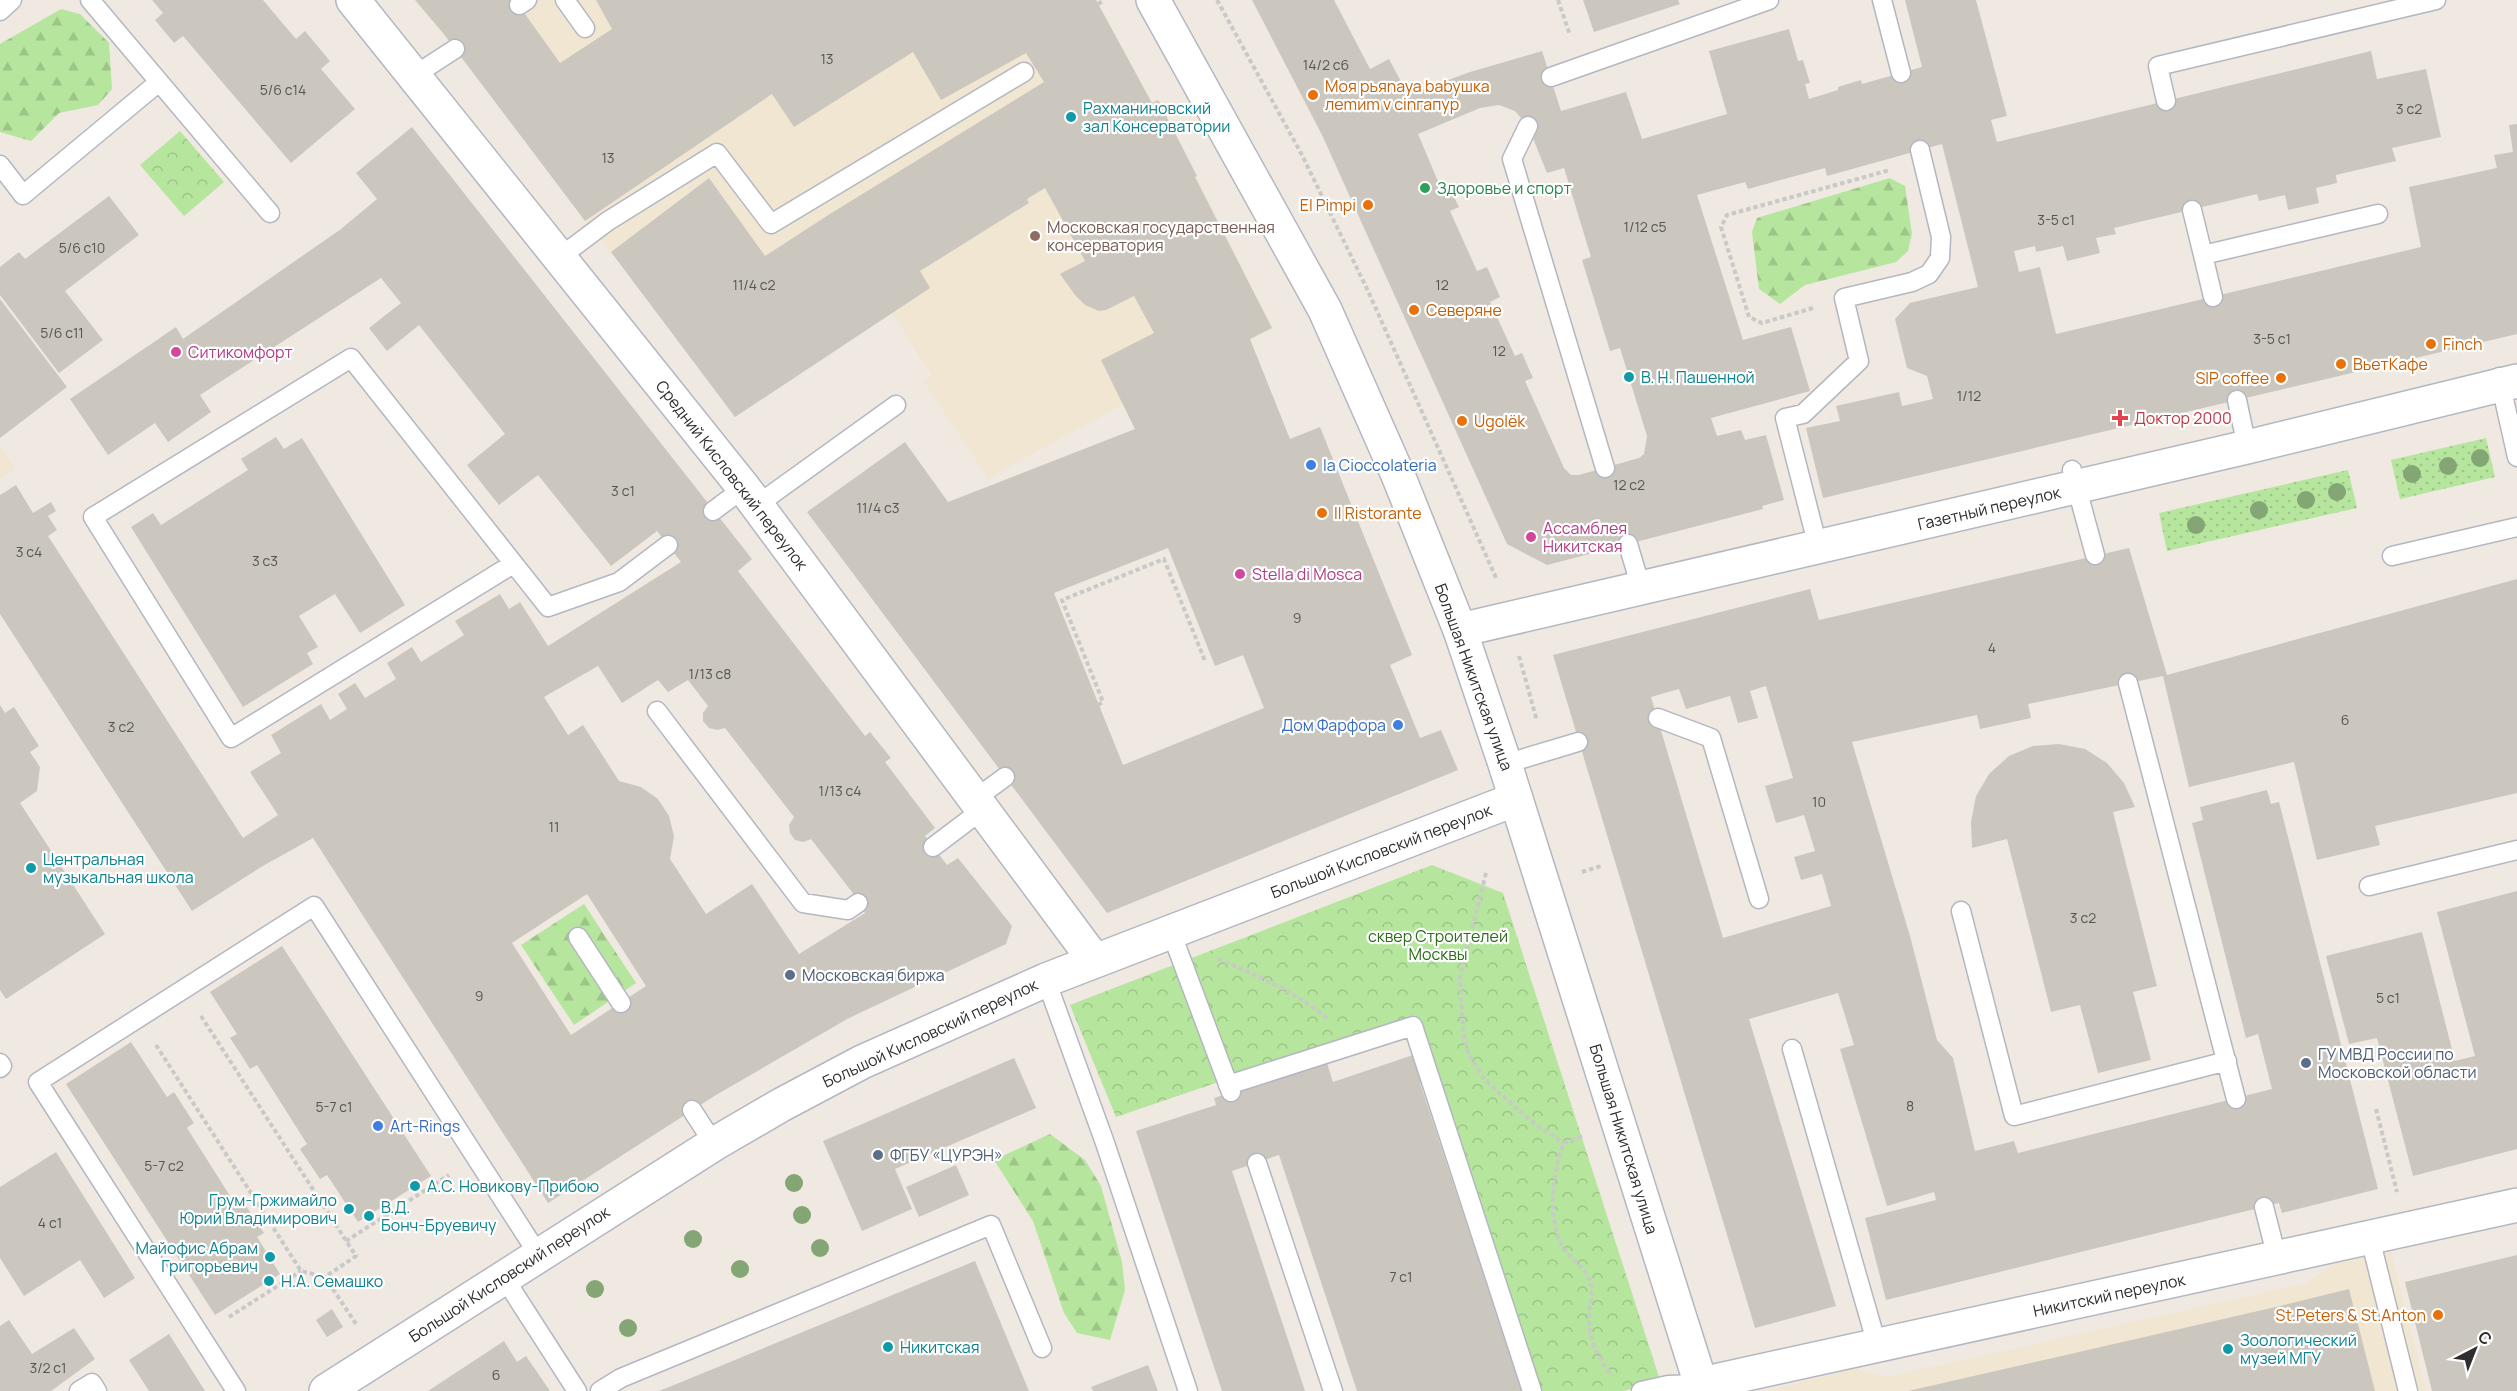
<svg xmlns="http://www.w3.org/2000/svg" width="2517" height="1391" font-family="Manrope,sans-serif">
<defs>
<pattern id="grass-dots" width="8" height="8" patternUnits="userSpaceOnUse" patternTransform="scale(1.5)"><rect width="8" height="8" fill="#b6e59e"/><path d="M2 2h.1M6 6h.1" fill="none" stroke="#9dc588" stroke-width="1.8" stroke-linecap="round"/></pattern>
<pattern id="forest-firs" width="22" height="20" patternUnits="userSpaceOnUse" patternTransform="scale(1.5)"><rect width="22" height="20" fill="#b6e59e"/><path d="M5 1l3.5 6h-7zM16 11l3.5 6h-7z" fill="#9dc588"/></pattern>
<pattern id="park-crowns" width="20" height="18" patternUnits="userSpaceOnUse" patternTransform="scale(1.5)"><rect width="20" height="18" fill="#b6e59e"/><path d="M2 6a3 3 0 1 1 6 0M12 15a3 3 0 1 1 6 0" fill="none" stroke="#9dc588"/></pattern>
</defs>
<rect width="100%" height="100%" fill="#efe9e1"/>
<path fill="#f0e6d1" d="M415,0H1096L1152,103L1158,100L1272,328L1124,404L988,478L924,382L932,376L830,214L765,256L709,178L611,252L443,33Z
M0,446L15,468L0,479Z
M2391,1252L2426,1391H1765L1856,1369L1887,1377L2308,1283L2330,1265Z"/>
<path fill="url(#grass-dots)" d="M2486,438L2495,477L2400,499L2391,460Z
M2348,470L2357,508L2167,551L2159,513Z"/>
<path fill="url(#forest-firs)" d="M61,9L80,14L109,43L112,89L98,105L59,113L31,141L0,132V44Z
M1890,178L1905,186L1912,234L1908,251L1896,262L1805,285L1780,304L1759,289L1752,232L1757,218Z
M584,904L636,983L574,1025L521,945Z
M1050,1134L1085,1160L1101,1186L1122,1262L1125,1290L1110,1340L1077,1333L1064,1313L1033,1221L994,1160Z"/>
<path fill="url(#park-crowns)" d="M180,131L224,182L184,216L140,165Z
M1432,865L1503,893L1660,1380L1624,1391H1537L1415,1015L1116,1117L1070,1005Z"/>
<path fill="#cbc7bf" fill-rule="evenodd" d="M152,0H263L296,39L305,31L330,61L321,69L355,109L291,163L183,36L174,43L155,20L163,13Z
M415,0H515L560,63L612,29L596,0H1096L1152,103L1158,100L1197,176L1195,177L1272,328L1250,339L1290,439L1320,427L1412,655L1390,665L1420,738L1441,730L1458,770L1107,913L807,512L905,442L948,502L1135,429L1101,360L1154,333L1134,296L1106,310L1099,311L1085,305L1075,295L1060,274L1085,261L1045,188L1027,199L1029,203L920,271L930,288L735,417L611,252L709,178L765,256L830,214L1044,82L1026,53L941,100L913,52L794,127L772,94L585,221L443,33ZM1168,548L1215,666L1243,655L1264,708L1123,765L1054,593Z
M1252,0H1334L1370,69L1389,59L1408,95L1470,72L1542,51L1561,111L1626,92L1642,139L1727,114L1709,51L1789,29L1798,61L1803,60L1810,83L1805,84L1809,99L1838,90V87L1861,80L1862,84L1922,67L1905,0H1976L2007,116L1991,120L1997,142L2371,51L2377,79L2426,69L2441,137L2392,148L2396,161L2336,175L2337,183L2316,188L2319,203L2288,210L2285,195L2259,201L2257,194L2114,228L2116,234L2096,238L2100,253L2067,261L2063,246L2036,252L2035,246L2014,251L2019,272L2040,267L2056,334L2421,247L2409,187L2497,168L2494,155L2513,152L2509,125L2517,124V334L1823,498L1806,428L1840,421L1836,406L1899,392L1902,406L1933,399L1927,376L1907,368L1895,319L1910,303L1978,287L1942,144L1827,176L1825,168L1748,189L1745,182L1697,195L1743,340L1791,327L1810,391L1711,418L1717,436L1741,430L1745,440L1766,435L1784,500L1762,506L1763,509L1547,565L1507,544L1322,135ZM1499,105L1515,111L1528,126L1547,173L1564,168L1591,257L1582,260L1610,351L1620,348L1647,436L1644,454L1639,458L1579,475H1571L1564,468L1525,381L1533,378L1522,353L1515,356L1490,302L1500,297L1487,267L1477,271L1450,211L1459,207L1447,183L1440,186L1418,134L1480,108Z
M1583,0H1678L1680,4L1594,32Z
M412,127L752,559L738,571L865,736L870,732L891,758L885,762L935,828L925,836L947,865L958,858L1012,926L1006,944L849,1018L716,1095L548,1203L313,838L261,867L192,911L0,614V495L16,485L33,513L51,502L56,511L48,516L57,530L48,536L243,838L278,815L250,772L281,753L271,735L321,704L330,720L347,709L338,694L355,683L365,698L396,679L387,663L412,647L421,662L464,635L455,621L500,594L509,609L520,602L548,646L681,562L657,531L611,566L538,475L499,505L467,465L505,434L419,325L387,351L369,328L401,303L381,278L200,395L211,412L168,442L155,423L108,455L70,399L176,327L183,339L341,229L377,199L356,173ZM598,666L622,703L658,680L668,692L688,680L708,706L703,713V721L709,728L717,730L725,728L794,817L789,825L790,833L795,840L803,842L811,839L852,892L865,913L799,954L752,884L706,914L670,859L674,836L669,816L658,799L641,787L619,781L583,725L568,735L544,697ZM587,894L646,986L571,1035L512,943Z
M109,196L139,235L65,291L103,340L59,373L0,295V267L19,252L25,259Z
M0,299L67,387L0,438Z
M276,437L284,449L302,438L405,605L360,633L335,594L299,616L318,647L307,653L313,664L243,707L131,527L153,513L161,525L248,470L241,459Z
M2129,548L2167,675L2517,579V793L2375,826L2380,845L2317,860L2294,762L2189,787L2163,676L2028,704L2031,718L1980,729L1977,715L1852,742L1910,936L1937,1040L1953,1058L1975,1151L2014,1141L2018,1153L2272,1089L2258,1034L2246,1038L2192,823L2203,820L2200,807L2267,790L2271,804L2279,802L2378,1189L2282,1213L2279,1203L1886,1300L1865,1218L1936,1200L1934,1192L1887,1206L1840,1049L1854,1045L1838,993L1749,1019L1836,1306L1755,1328L1553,655L1810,589L1819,620ZM1766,686L1793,778L1765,786L1776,823L1804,815L1815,851L1794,857L1801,880L1822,874L1831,906L1723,938L1651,697L1679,689L1686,709L1730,696L1738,723L1758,718L1750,691Z
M0,705L5,713L14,707L39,746L30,752L40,767L37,791L20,803L105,934L6,999L0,990Z
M2059,744L2085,749L2107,763L2124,783L2135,807L2113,812L2157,986L2133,992L2151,1060L2098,1073L2080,1005L2051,1012L2007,839L1972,848L1971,822L1976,796L1989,774L2009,756L2033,746Z
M2517,891V1149L2413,1176L2377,1038L2349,1044L2326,956L2422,932L2455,1061L2475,1056L2437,912Z
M282,946L431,1176L358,1222L327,1175L320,1179L300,1149L307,1144L257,1065L250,1069L240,1053L230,1038L237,1034L210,992Z
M131,1042L167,1097L174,1092L194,1123L187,1128L237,1207L244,1203L264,1233L257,1237L280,1274L215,1315L66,1084Z
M1416,1054L1425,1081L1420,1083L1522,1391H1357L1279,1155L1232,1171L1305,1391H1222L1136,1131L1216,1105L1214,1098L1326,1060L1333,1082Z
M1014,1058L1036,1108L895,1169L912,1209L862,1231L823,1141Z
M56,1152L135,1278L104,1298L80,1260L24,1296L0,1258V1187Z
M956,1165L969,1195L919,1217L906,1187Z
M2517,1255V1391H2432L2405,1282Z
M975,1261L1029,1391H659L674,1385Z
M2349,1289L2375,1391H1908L2280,1306Z
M332,1309L343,1327L327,1337L316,1320Z
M9,1320L32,1354L74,1328L95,1359L51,1391H0V1326Z
M169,1334L205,1391H149L129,1360Z
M504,1341L517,1362L526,1356L550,1391H428Z
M1148,1365L1158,1391H1093L1091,1387Z"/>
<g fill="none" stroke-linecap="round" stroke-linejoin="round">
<g stroke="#b4b7c1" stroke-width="21">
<path id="service" d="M90,0L270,213
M565,0L585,28
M1882,0L1901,73
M519,5L527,0
M0,11L12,0
M415,75L455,49
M1551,77L1769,0
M2166,101L2158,66L2436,0
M1528,126L1512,159L1605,468
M0,165L23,195L159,82
M2192,210L2203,255
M560,257L608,221L717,153L771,224L1024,72
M2213,297L2203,255L2378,214
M2499,377L2517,457
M2237,400L2247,447
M2072,470L2095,555
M757,505L896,405
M713,511L744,488
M1628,544L1641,588
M1818,547L1785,418L1803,414L1859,361L1844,298L1912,282L1929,274L1940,258L1941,237L1920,150
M2392,556L2517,527
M513,564L231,738L93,517L351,358L548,607L619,582L668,545
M2128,683L2236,1099
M657,711L803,903L848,910L858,903
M1658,718L1711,738L1759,899
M1505,764L1578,742
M975,799L1005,777
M933,847L982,810
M2369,886L2517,850
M1961,911L2014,1116L2227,1061
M1171,932L1231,1092
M578,937L621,1003
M1046,980L1105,1143L1188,1391
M1792,1049L1877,1345
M0,1063L2,1066L0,1068
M1228,1085L1413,1026L1532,1391
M692,1110L714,1144
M1257,1163L1333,1391
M2264,1207L2277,1258
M2370,1238L2408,1391
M503,1276L577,1391
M79,1391L92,1383L97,1391
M236,1391L38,1082L314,906L538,1254
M600,1391L621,1378L991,1225L1042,1348
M1641,1391L1668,1385L1701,1384"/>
</g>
<g stroke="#b4b7c1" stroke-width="36">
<path id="minor" d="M353,0L744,488L1095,961
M1460,630L2247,447L2517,381
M1701,1384L2517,1205
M326,1391L714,1144L781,1105L862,1062L1046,980L1516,799"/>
</g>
<g stroke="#b4b7c1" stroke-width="36">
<path id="tertiary" d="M1153,0L1325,310L1398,475L1460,630L1505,764L1703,1391"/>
</g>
<path stroke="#c9c9c9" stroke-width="4" stroke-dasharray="4.5 3" stroke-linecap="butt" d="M1217,0L1302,155L1368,291L1497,580
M1558,0L1570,35
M1098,4L1104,0
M1813,308L1762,323L1749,317L1721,227L1727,215L1890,170
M1519,656L1537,721
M1098,705L1103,702L1062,600L1164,559L1205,661
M1582,872L1601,866
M1486,873L1460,977L1463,1032L1469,1055L1486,1081L1532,1122L1564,1143
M1218,959C1256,975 1294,991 1327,1018
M201,1016L356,1256L325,1277
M156,1045L301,1271L325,1277L356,1324
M2376,1109L2397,1192
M1582,1136L1564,1143C1552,1172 1546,1225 1566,1251C1574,1262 1588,1271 1591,1284C1594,1296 1589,1305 1589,1316C1588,1338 1599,1360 1612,1376
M346,1241L449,1175
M229,1317L301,1271"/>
<use href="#service" stroke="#fff" stroke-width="18"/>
<use href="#minor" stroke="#fff" stroke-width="33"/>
<use href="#tertiary" stroke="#fff" stroke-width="33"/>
</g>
<g fill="#84a574">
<circle cx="2480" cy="458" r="9"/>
<circle cx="2448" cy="466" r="9"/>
<circle cx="2412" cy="474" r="9"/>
<circle cx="2337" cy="492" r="9"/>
<circle cx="2306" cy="500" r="9"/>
<circle cx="2259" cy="510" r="9"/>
<circle cx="2196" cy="525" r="9"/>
<circle cx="794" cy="1183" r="9"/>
<circle cx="802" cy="1215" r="9"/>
<circle cx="693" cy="1239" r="9"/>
<circle cx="820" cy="1248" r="9"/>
<circle cx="740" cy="1269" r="9"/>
<circle cx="595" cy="1289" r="9"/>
<circle cx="628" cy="1328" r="9"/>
</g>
<g fill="#e8710a" stroke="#fff" stroke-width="2">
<circle cx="1313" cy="95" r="6"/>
<circle cx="1368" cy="205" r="6"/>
<circle cx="1414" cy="310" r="6"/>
<circle cx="2431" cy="344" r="6"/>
<circle cx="2341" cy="364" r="6"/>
<circle cx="2281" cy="378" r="6"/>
<circle cx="1462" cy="421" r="6"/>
<circle cx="1322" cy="513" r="6"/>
<circle cx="2438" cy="1315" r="6"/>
</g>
<g fill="#0f9aa8" stroke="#fff" stroke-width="2">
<circle cx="1071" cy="117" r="6"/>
<circle cx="1629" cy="377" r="6"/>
<circle cx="31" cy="868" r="6"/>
<circle cx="415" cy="1186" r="6"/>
<circle cx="349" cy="1209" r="6"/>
<circle cx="369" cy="1216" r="6"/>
<circle cx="270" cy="1257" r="6"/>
<circle cx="269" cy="1281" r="6"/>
<circle cx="888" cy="1347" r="6"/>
<circle cx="2228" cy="1349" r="6"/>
</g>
<circle fill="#2e9e5b" stroke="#fff" stroke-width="2" cx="1425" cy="188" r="6"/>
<circle fill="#8d6e63" stroke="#fff" stroke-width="2" cx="1035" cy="236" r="6"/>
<g fill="#d1479c" stroke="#fff" stroke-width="2">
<circle cx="176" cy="352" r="6"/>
<circle cx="1531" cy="537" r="6"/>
<circle cx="1240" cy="574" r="6"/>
</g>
<path fill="#e0444e" stroke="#fff" stroke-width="2" d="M2117 409h6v6h6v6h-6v6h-6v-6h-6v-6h6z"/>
<g fill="#3f7fe0" stroke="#fff" stroke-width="2">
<circle cx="1311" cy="465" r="6"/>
<circle cx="1398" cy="725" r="6"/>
<circle cx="378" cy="1126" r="6"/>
</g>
<g fill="#5c6f8a" stroke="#fff" stroke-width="2">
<circle cx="790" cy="975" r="6"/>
<circle cx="2306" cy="1063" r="6"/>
<circle cx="878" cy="1155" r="6"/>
</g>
<g text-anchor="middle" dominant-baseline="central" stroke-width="4.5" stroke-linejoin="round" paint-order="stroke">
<g font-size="14" fill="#555452">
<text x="827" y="58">13</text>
<text x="1326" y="64">14/2 с6</text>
<text x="283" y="89">5/6 с14</text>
<text x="2409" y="108">3 с2</text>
<text x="608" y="157">13</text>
<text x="2056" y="219">3-5 с1</text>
<text x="1645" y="226">1/12 с5</text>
<text x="82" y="247">5/6 с10</text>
<text x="754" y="284">11/4 с2</text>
<text x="1442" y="284">12</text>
<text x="62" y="332">5/6 c11</text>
<text x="2272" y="338">3-5 с1</text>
<text x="1499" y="350">12</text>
<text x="1969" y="395">1/12</text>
<text x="1629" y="484">12 с2</text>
<text x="623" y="490">3 с1</text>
<text x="878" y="507">11/4 с3</text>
<text x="29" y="551">3 с4</text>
<text x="265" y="560">3 с3</text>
<text x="1297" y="617">9</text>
<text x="1992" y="647">4</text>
<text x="710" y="673">1/13 с8</text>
<text x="2345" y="719">6</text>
<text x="121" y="726">3 с2</text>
<text x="840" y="790">1/13 с4</text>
<text x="1819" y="801">10</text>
<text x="554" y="826">11</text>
<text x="2083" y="917">3 с2</text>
<text x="479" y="995">9</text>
<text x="2388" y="997">5 с1</text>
<text x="1910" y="1105">8</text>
<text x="334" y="1106">5-7 с1</text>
<text x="164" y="1165">5-7 с2</text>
<text x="50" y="1222">4 с1</text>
<text x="1401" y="1276">7 с1</text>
<text x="48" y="1367">3/2 с1</text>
<text x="496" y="1374">6</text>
</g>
<g font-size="16" fill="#c56008" stroke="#fff" text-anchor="start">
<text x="1325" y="86">Моя рьяnaya babyшка<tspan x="1325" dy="18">леmиm v cinгапур</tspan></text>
<text x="1356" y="205" text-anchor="end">El Pimpi</text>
<text x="1426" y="310">Северяне</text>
<text x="2443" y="344">Finch</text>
<text x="2353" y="364">ВьетКафе</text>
<text x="2269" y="378" text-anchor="end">SIP coffee</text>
<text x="1474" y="421">Ugolёk</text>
<text x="1334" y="513">Il Ristorante</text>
<text x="2426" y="1315" text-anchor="end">St.Peters &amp; St.Anton</text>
</g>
<g font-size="16" fill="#0d838f" stroke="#fff" text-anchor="start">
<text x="1083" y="108">Рахманиновский<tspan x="1083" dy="18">зал Консерватории</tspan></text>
<text x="1641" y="377">В. Н. Пашенной</text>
<text x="43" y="859">Центральная<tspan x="43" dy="18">музыкальная школа</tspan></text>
<text x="427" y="1186">А.С. Новикову-Прибою</text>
<text x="337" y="1200" text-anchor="end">Грум-Гржимайло<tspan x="337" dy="18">Юрий Владимирович</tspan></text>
<text x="381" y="1207">В.Д.<tspan x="381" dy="18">Бонч-Бруевичу</tspan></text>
<text x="258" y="1248" text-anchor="end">Майофис Абрам<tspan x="258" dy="18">Григорьевич</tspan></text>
<text x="281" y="1281">Н.А. Семашко</text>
<text x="2240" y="1340">Зоологический<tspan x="2240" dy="18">музей МГУ</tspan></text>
<text x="900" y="1347">Никитская</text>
</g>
<g font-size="16" fill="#27864d" stroke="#fff" text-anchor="start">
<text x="1437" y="188">Здоровье и спорт</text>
</g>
<g font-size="16" fill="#785e54" stroke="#fff" text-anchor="start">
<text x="1047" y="227">Московская государственная<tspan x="1047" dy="18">консерватория</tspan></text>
</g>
<g font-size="16" fill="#b23c85" stroke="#fff" text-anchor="start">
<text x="188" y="352">Ситикомфорт</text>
<text x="1543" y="528">Ассамблея<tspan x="1543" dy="18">Никитская</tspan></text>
<text x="1252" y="574">Stella di Mosca</text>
</g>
<g font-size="16" fill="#be3a42" stroke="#fff" text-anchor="start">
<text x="2134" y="418">Доктор 2000</text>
</g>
<g font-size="16" fill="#366cbe" stroke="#fff" text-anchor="start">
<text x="1323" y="465">la Cioccolateria</text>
<text x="1386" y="725" text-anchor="end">Дом Фарфора</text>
<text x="390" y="1126">Art-Rings</text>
</g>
<g font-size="16" fill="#2e2e2e" stroke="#fff">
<text transform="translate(732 475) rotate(52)">Средний Кисловский переулок</text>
<text transform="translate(1989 508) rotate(-13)">Газетный переулок</text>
<text transform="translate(1474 677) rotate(70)">Большая Никитская улица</text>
<text transform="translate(1381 851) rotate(-21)">Большой Кисловский переулок</text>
<text transform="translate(930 1033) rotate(-25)">Большой Кисловский переулок</text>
<text transform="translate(1624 1139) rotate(73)">Большая Никитская улица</text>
<text transform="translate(509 1274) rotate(-33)">Большой Кисловский переулок</text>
<text transform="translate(2109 1295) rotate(-12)">Никитский переулок</text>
</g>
<g font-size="16" fill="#2c6e1b" stroke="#fff">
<text x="1438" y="936">сквер Строителей<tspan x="1438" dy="18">Москвы</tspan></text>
</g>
<g font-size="16" fill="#4e5e75" stroke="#fff" text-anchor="start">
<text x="802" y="975">Московская биржа</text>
<text x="2318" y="1054">ГУ МВД России по<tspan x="2318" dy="18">Московской области</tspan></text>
<text x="890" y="1155">ФГБУ «ЦУРЭН»</text>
</g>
</g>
<g transform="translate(2475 1349) rotate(42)" stroke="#ffffff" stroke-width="4.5" paint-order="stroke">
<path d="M0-4.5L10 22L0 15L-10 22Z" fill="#2e2e2e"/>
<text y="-9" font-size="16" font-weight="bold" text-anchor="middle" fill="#2e2e2e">С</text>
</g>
</svg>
